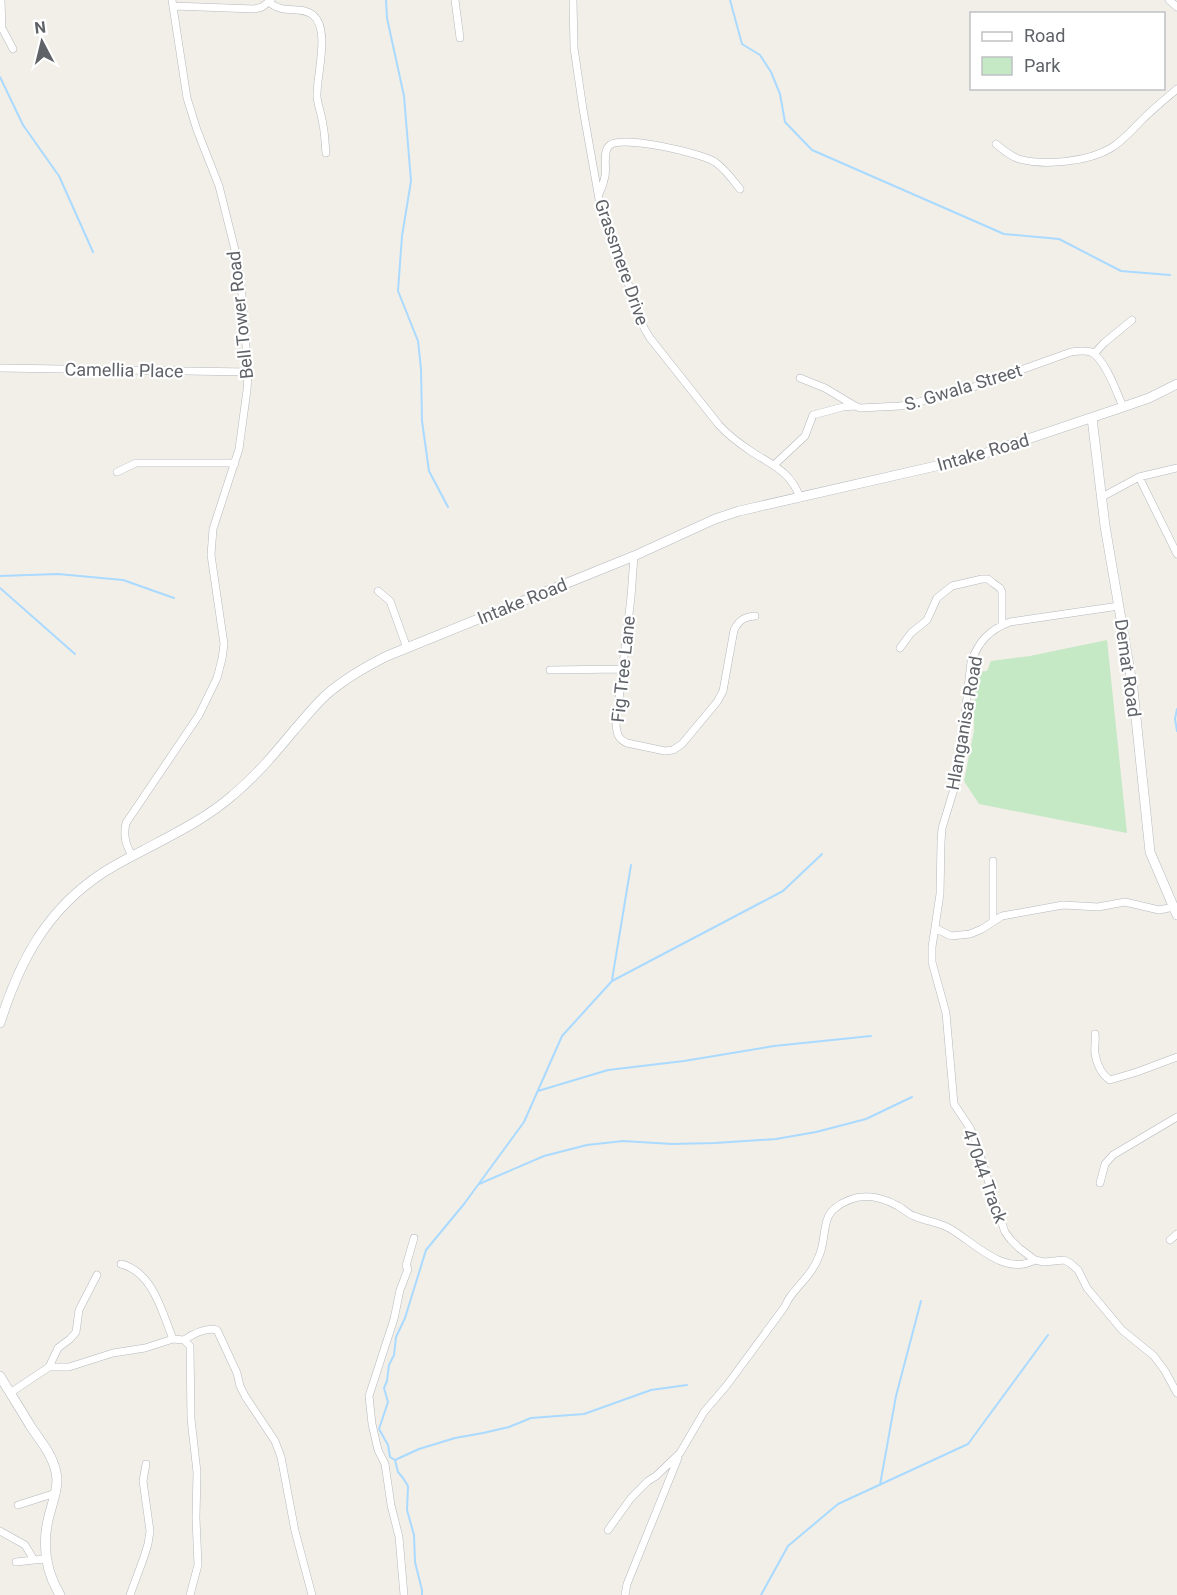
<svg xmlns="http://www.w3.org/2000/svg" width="1177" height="1595" font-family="Roboto,sans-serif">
<rect width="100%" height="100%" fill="#f1efe8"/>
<path fill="#c5e8c5" d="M1107,640L1127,833L979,804L964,781L974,731V710L977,672L987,671L991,661L1030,656Z"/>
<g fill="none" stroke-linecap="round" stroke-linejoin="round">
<path stroke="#aadaff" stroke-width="2" d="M386,0L387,18L404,96L411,181L402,236L398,291L418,341L421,369L422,421L429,471L448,507
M730,0L742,44L760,55L771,72L780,94L785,122L812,150L1004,234L1059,239L1121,271L1170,275
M0,77L23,125L59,176L93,252
M0,576L58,574L123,580L174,598
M0,588L75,654
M1177,709L1175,719L1177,731
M612,980L631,865
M538,1091L608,1070L684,1061L774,1046L871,1036
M479,1184L544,1156L587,1145L623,1141L672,1144L715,1143L776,1139L816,1132L866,1119L912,1097
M395,1460L419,1449L455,1438L483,1433L509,1427L531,1418L584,1414L651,1390L687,1385
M880,1485L896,1396L921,1301
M422,1595V1590L415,1562L414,1535L407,1510L408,1486L403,1478L398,1472L395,1460L390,1457L388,1445L379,1429L388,1402L384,1388L387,1381L389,1365L394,1355L396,1337L405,1318L426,1250L464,1204L524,1122L562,1036L612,981L783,891L822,854
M761,1595L788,1546L838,1504L968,1444L1048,1335"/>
<g stroke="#b5b8bc" stroke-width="8">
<path id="street" d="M1,0L2,28L13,49
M455,0L460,38
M573,0L574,48L583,109L600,205L644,328L650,338L719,425C729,436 740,444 752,452C774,466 791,472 800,498
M1169,0L1177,7
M269,2C283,15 301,5 313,15C331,30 316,76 317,97C318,106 322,116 323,125C325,134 325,144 326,153
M174,6L254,9L262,7L271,0
M996,144C1003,150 1010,156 1019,159C1044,166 1088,162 1111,148C1123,141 1132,130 1142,120C1153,109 1165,99 1177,89
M599,194C602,188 604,182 605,176C607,167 602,151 610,145C623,135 701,153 715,162C725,169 733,180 740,189
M1094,354L1104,343L1132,320
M0,368L248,372
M800,378L825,388L855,406L860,408L900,406L911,404L965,390L1071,352C1077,351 1085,350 1091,352C1105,359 1117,393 1123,407
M774,465L805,436L813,415L843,407L855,406
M117,472L136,463H235
M1139,477L1177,554
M1102,497L1139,477L1177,468
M634,556L631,597L616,725C617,734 618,739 627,743L665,751L673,750L682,744L717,702L723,691L734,630C739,620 744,617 755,616
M378,591L390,601L407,648
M1119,606L1010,622C989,630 979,641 971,662L959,768L954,789L942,828L941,842L940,894L932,947V962L946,1013L954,1104L970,1128L975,1139L1000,1218L1005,1232L1011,1240L1019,1248L1035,1260L1044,1262L1064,1260L1070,1263L1078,1270L1087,1288L1122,1330L1154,1356L1165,1371L1177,1393
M900,648L911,633L927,620L937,598L952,586L982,579H988L993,583L1000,588L1002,592V625
M550,670L622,669
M132,856C126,845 123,836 126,823L199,715L217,678L222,659L224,644L211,555L213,529L239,449L247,390L248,372L241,283L235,250L219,186L197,130L187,98L172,0
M993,861V921
M935,928L951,936L970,934L982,929L1002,916L1063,905L1098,907L1125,902L1159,910L1174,907
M1095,1034C1096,1041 1094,1048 1095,1054C1097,1064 1102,1075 1110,1080L1137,1072L1177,1057
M1100,1183L1105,1164L1113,1155L1177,1117
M1170,1240L1177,1234
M121,1264C153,1272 162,1312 173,1339
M184,1340L190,1346L191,1419L197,1472L196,1518L198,1565L190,1595
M49,1367H69L113,1353L145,1348L173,1339L184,1340C193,1334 206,1327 217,1330L237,1373L240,1386L245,1396L275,1441L281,1457L295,1531L312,1595
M10,1393L49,1367L58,1348L70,1339L76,1332L79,1310L97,1275
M18,1505L56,1493
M608,1530L631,1498L648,1481L656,1476L680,1453L704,1412L727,1385L783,1309C786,1305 787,1301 790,1297C800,1283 813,1273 819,1256C826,1241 822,1219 834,1209C855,1192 876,1194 898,1206C904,1209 908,1214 914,1216C925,1221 938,1222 949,1228C974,1242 1004,1277 1035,1260
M0,1531L25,1545L34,1560L46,1559
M16,1562L34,1560
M130,1595L144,1557L148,1544L150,1531L143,1481L146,1464
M404,1595L399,1537L391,1505L385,1464L378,1450L372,1424L369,1396L394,1319L400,1290L408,1269L406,1266L414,1238
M625,1595L627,1584L678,1458"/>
</g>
<g stroke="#b6babf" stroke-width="10">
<path id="secondary" d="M1092,418L1105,526L1133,689L1150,852L1177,915
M0,1023C20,960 47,909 104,872C117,864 130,857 144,850C174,834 207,818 233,795C256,776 276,752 295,729C305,718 315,705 326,695C344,679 365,667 387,656L634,556L715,519L739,511L971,458L1123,407L1149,398L1177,384
M0,1376C10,1393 21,1410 31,1427C42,1443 56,1459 57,1480C57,1492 52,1504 49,1516C42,1543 45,1570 60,1595"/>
</g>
<use href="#street" stroke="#fff" stroke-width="7"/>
<use href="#secondary" stroke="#fff" stroke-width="9"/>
</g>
<g text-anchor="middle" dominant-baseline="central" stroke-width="4.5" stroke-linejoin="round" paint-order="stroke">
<g font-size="18" fill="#5f6368" stroke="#fff">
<text transform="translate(622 262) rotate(71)">Grassmere Drive</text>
<text transform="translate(240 315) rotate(-96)">Bell Tower Road</text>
<text transform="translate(124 370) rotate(1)">Camellia Place</text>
<text transform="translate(963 387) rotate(-17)">S. Gwala Street</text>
<text transform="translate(983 452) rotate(-16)">Intake Road</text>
<text transform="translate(522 601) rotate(-22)">Intake Road</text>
<text transform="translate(1128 668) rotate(82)">Demat Road</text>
<text transform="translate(623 669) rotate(-84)">Fig Tree Lane</text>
<text transform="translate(964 723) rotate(-80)">Hlanganisa Road</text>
<text transform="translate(985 1176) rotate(70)">47044 Track</text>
</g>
</g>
<rect x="970" y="12" width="195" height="78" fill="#ffffff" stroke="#bfc1c3" stroke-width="1.5"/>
<rect x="982" y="32" width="30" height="9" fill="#ffffff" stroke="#bfc1c3" stroke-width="1.5"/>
<text x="1024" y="42" font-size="18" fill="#5f6368">Road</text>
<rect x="982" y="57" width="30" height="18" fill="#c5e8c5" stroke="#bfc1c3" stroke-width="1.5"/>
<text x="1024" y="72" font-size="18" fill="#5f6368">Park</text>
<g transform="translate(42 42) rotate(353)" stroke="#ffffff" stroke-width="4.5" paint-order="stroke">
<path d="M0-4.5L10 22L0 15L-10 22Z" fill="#5f6368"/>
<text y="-9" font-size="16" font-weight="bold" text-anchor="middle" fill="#5f6368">N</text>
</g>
</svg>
